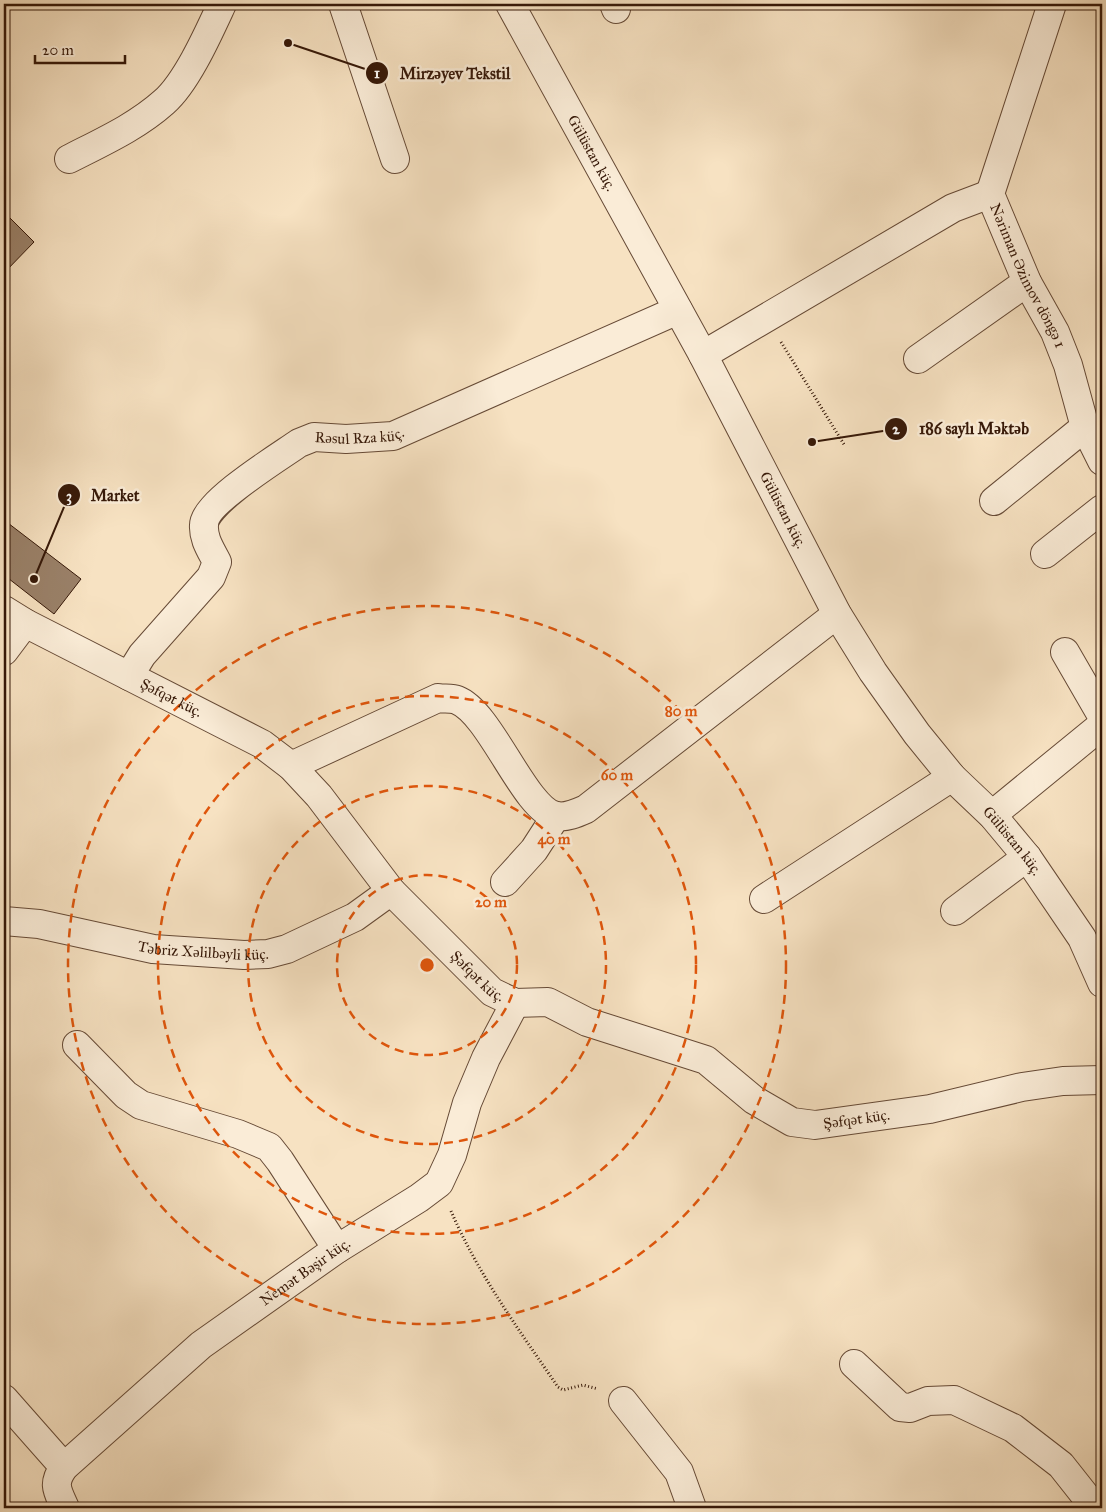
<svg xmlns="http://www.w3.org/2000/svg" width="1106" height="1512" font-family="'IM FELL Great Primer',serif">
<rect width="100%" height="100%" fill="#f7e2c2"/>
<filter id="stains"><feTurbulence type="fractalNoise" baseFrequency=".004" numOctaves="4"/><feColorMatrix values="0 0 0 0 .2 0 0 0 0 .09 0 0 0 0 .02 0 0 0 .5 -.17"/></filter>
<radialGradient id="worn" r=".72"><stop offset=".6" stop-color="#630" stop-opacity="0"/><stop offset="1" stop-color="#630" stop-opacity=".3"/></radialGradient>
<path fill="#9a8169" stroke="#361808" d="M4,212L34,242L4,273Z
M4,520L81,579L54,614L4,575Z"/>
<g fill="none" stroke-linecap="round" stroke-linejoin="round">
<g stroke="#664a36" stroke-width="30">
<g id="minor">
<path d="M343,4L395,159"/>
<path id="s1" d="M510,4L703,355L837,614L873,672L917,734L952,777L992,815L1027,857L1082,938L1102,983"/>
<path d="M614,4L616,9"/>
<path id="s2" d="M1052,4L990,194L1027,282L1055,332L1068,365L1085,427L1102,461"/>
<path d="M69,159C102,142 136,127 164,102C187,82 209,32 222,4"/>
<path d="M703,355L953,208L990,194"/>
<path d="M918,359L1027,282"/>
<path d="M994,501L1085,427"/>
<path d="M1045,554L1102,509"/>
<path id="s3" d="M4,610L25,623L262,744L291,766L319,796L391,891L492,992L515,1003L548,1002L587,1022L706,1060L754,1100L792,1122L815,1125L930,1109L1022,1087L1063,1081L1102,1080"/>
<path d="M4,651L25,623"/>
<path d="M1065,652L1102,716"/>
<path id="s4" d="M129,676L142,655L211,577L217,562C211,550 203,539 204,525C204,503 279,457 299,443L314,437L346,439L393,436L678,310"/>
<path d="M291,766L438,698C443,699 452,698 457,700C491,713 524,809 556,816C566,818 577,813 586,809L837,614"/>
<path d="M992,815L1102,725"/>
<path d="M505,882L534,850L556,816"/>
<path d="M764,899L952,777"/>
<path d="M955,911L1027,857"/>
<path id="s5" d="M4,921L39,924L153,949L244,955L268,954L287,949L355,917L391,891"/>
<path d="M77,1045L126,1095L141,1105L238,1134L269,1147L280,1161L337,1249"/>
<path d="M854,1364L900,1407L910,1408L928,1401L954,1400L1013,1428L1061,1465L1095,1508"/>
<path d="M4,1399L64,1467"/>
<path d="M623,1401L679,1472L692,1508"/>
<path id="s6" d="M65,1508C57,1490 52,1484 64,1467L201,1345L337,1249L419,1198L439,1183L452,1155L467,1103L486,1058L515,1003"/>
</g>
</g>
<path stroke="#361808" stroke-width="3" stroke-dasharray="1 2.5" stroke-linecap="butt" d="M781,342L845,446
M451,1211C478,1274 519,1330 558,1387L563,1390L583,1385L598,1389"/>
<use href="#minor" stroke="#faecd7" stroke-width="28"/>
</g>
<g fill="none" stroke="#df560c" stroke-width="2.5" stroke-dasharray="9 6">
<circle cx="427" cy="965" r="90"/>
<circle cx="427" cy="965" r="179"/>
<circle cx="427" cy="965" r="269"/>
<circle cx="427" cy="965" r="359"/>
</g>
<g text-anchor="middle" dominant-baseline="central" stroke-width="5" stroke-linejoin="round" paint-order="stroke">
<g font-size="15" fill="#361808" stroke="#faecd7">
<text stroke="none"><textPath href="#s1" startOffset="170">Gülüstan küç.</textPath></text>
<text stroke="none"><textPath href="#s2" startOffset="290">Nəriman Əzimov döngə 1</textPath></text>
<text stroke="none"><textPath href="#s4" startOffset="374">Rəsul Rza küç.</textPath></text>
<text stroke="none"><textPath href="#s1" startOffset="575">Gülüstan küç.</textPath></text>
<text stroke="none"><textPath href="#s3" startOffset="189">Şəfqət küç.</textPath></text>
<text stroke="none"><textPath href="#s1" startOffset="980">Gülüstan küç.</textPath></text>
<text stroke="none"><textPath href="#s5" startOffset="202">Təbriz Xəlilbəyli küç.</textPath></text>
<text stroke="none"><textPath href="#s3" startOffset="609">Şəfqət küç.</textPath></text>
<text stroke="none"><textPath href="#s3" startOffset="1029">Şəfqət küç.</textPath></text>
<text stroke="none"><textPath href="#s6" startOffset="355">Nemət Bəşir küç.</textPath></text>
</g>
</g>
<circle cx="427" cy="965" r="8" fill="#df560c" stroke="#faecd7" stroke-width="2.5"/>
<g font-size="15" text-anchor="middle" font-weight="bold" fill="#df560c" stroke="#faecd7" stroke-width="5" stroke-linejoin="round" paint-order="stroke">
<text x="681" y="716">80 m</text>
<text x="617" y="780">60 m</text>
<text x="554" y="844">40 m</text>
<text x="491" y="907">20 m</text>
</g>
<path fill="none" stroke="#361808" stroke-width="2" d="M288 43L377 73M812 442L896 429M34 579L69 495"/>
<g fill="#361808" stroke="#faecd7" stroke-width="2">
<circle cx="288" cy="43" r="5"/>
<circle cx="812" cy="442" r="5"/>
<circle cx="34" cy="579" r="5"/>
<circle cx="377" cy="73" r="12"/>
<circle cx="896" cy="429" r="12"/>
<circle cx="69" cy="495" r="12"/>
</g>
<g font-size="15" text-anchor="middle" font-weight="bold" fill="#fff">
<text x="377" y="78">1</text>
<text x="896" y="434">2</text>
<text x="69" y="501">3</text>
</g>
<g font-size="16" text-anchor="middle" font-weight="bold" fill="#361808" stroke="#faecd7" stroke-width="5" stroke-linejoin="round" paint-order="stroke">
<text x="455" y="79">Mirzəyev Tekstil</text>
<text x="974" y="434">186 saylı Məktəb</text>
<text x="115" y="501">Market</text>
</g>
<rect width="1106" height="1512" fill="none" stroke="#f7e2c2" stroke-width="20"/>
<rect x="5" y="5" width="1096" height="1502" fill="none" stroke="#361808" stroke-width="2.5"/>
<rect x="10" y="10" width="1086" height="1492" fill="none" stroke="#361808"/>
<path d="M35 55v8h90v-8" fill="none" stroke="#361808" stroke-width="2.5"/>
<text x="42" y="55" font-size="15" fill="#361808" stroke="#faecd7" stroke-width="4" paint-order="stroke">20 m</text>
<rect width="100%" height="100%" filter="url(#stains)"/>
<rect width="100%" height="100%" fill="url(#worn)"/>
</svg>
